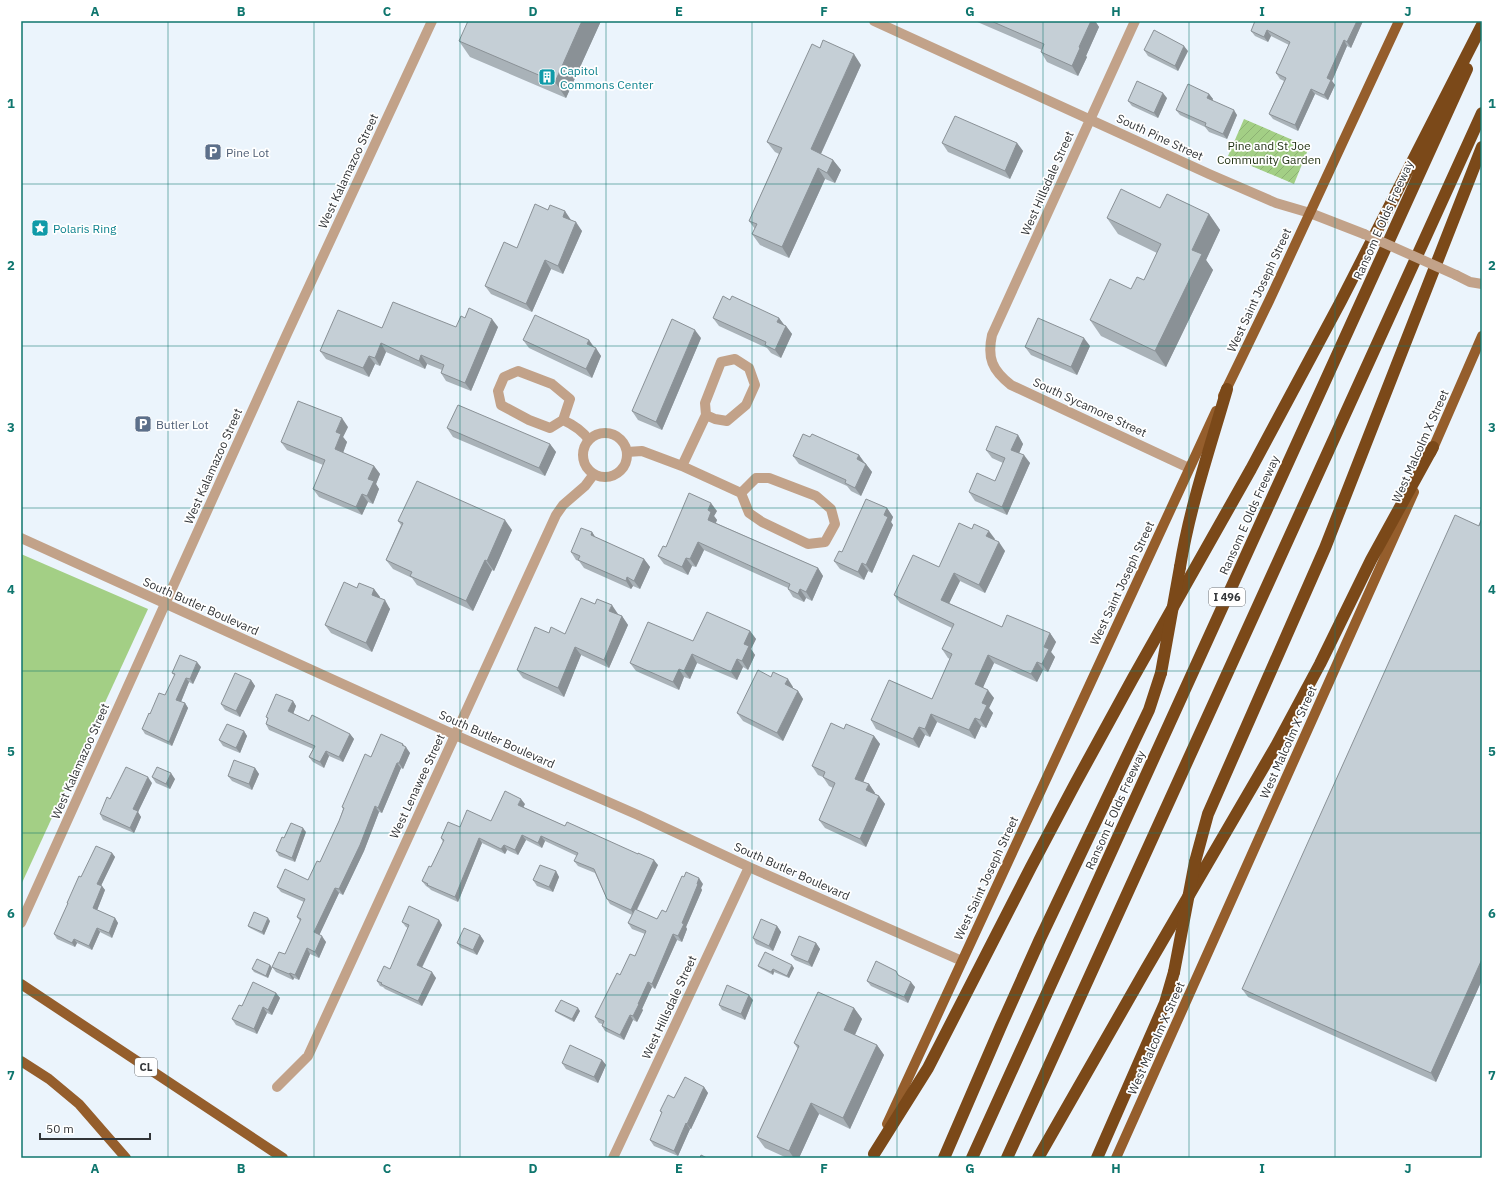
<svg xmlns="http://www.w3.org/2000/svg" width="1503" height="1179" font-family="'IBM Plex Sans',sans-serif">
<defs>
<pattern id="garden-furrows" width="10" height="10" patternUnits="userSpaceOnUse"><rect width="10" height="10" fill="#a3cf85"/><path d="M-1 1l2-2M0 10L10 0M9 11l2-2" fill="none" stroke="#8db274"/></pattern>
</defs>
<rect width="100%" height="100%" fill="#ebf4fc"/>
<path fill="#a3cf85" d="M21,554L148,609L21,885Z"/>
<path fill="url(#garden-furrows)" d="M1244,119L1309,147L1294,184L1228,156Z"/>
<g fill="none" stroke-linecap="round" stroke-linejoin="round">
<path stroke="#c2a289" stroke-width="10" d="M874,21L1209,174L1276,203L1310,213L1364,234
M1135,21L992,335C987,358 992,370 1011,385L1189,468
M1456,275L1470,282L1482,284
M563,420L550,428L529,420L501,405L498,391L504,377L518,371L552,384L570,399L563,420C574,425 582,430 589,440
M583 455a22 22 0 1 1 44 0a22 22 0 1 1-44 0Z
M627,452L642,451L682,466L741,493L749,513L762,522L808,544L825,542L835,524L831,509L816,496L769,478H756L741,493
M682,466L706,415L705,403L721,362L735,359L749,368L755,385L746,405L727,421L715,419L706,415
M21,538L455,735L638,815L749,867L962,961
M21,923L286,336L432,21
M277,1087L308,1056L556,515L563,505L585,486L594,474
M613,1158L749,867"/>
<path stroke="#955e2c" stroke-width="10" d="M1223,396L1269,301L1399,21
M1431,453L1482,336
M21,984L283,1158
M21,1061L49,1079L79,1104L126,1158
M887,1124L1216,411
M1116,1158L1414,492"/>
<path stroke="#7b4919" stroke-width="12" d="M1180,567C1190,506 1210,448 1227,389
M1195,862L1208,814L1325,548L1482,147
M874,1154L928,1068L1031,867L1075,784L1133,678L1251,469L1341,301L1482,25
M944,1158L1001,1026L1040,939L1149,710L1161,673
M972,1158L1467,69
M1007,1158L1482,113
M1038,1158L1146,969L1276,746L1320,664L1371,560L1433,447
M1097,1158L1165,1003L1174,972"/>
<path stroke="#c2a289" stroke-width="10" d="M1364,234L1456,275"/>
<path stroke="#7b4919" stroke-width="12" d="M1161,673L1180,567
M1174,972L1195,862"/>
</g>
<path fill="#a9b2b8" d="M601,21L566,98L470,57L459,41Z
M975,21H1095L1099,27L1086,56L1087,57L1078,76L1047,62L1041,52L1042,50Z
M1255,21H1363L1351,48L1347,46L1332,81L1335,85L1328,100L1315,94L1298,131L1273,119L1269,114L1284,81L1280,79L1276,73L1289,45L1271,36L1268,42L1255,36L1251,31Z
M1144,50L1188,51L1178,71L1148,56Z
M861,65L821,154L833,160L841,170L835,183L825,179L789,258L760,245L752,234L755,229L749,221L779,154L775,152L767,142Z
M1209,94L1213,99L1212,101L1237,115L1227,139L1209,132L1205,127L1180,115L1176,110Z
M1167,98L1158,118L1132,106L1128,101Z
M942,143H1017L1023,151L1010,179L948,152Z
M1160,208L1209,214L1220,230L1206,260L1213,270L1166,367L1101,336L1090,320L1131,289L1144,280L1157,253L1118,234L1107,218Z
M571,220L582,231L563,274L551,269L532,312L491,294L485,286Z
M730,300L779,318L784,325L786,326L792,334L781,358L771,353L767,348L719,326L713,318Z
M465,318L498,327L471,391L446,381L441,373L442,370L427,364L425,369L386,352L380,366L375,364L369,377L326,359L320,351L382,328L456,327Z
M701,338L662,430L638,420L632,411Z
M523,340H589L601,356L592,378L529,348Z
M1090,346L1077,375L1031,355L1025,347Z
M348,427L343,437L347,442L343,453L374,466L380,474L376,484L379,489L373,504L368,502L362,515L319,497L313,489L323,465L287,450L281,442Z
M447,428L550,444L556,452L545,476L453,437Z
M1018,435L1023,444L1019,453L1030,463L1007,515L975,501L969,492L995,481L1003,463L992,458L986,450Z
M810,437L859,455L872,472L861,496L851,491L847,486L799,464L793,456Z
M887,508L893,517L891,522L893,525L872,573L868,571L864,580L840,569L834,561L842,552Z
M717,511L714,516L717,520L716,523L818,568L823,576L812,601L806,598L804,602L793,597L788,589V588L704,550L696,567L692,566L688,575L664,564L658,556L666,547Z
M1482,518V980L1436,1082L1248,997L1242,989Z
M398,521L512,530L494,571L492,570L473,611L417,585L412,578L393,569L386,560L401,525Z
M592,532L596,538L644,559L650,567L640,589L633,586L631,589L584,568L579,561L576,560L571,552Z
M995,539L994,540L1005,551L985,593L960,581L949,603L1002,627L1050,633L1056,642L1051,652L1055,657L1048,672L1043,670L1037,682L994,663L983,687L994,698L989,708L993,713L986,728L981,726L975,739L937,722L930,737L925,735L919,748L876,729L871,720L932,699L950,659L948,658L942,649L952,628L900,603L894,595Z
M357,588L374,589L380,597V598L390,609L372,652L331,633L325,625Z
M617,614L622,616L628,625L609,668L581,655L564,697L523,678L517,670L549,633L565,634L618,614Z
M750,631L756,639L751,649L755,655L748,670L743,667L737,680L697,663L690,679L684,677L679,690L636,671L630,663L693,641Z
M201,667L193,684L189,682L181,702L185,703L188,708L172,746L145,734L142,729L150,714L165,695L175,676L172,673Z
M251,680L255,686L240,717L225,710L221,704Z
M793,687V688L798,691L803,699L783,741L743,721L737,713Z
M293,701L296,706L293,714L309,721L350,734L354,739L343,762L329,756L324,768L313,762L309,757L313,749L269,730L266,724L268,719L266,717Z
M844,729L874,736L880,744L863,782L869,784L875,793H874L879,796L885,804L866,847L825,828L819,820L833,788L829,786L823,777L818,775L812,766Z
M244,731L247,736L240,753L223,746L219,740Z
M404,747L410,753L403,769L401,768L382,813L379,812L364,851L343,895L339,893L319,935L326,942L319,958L310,954L299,980L294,978L293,980L276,972L272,967L285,954L300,921L297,917L304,902L281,892L277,887L308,880L320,862L339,821L343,809L342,807L371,757Z
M255,768L259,774L252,790L232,781L228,776Z
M152,777L175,779L170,789L156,783Z
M152,783L138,812L141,817L134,833L103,820L100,814L110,799Z
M525,804L523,807L565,826L658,865L637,910L657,919L666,912L703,884L701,888L702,890L686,927L687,929L682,942L677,940L655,989L652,987L642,1009L643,1010L637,1022L633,1020L624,1040L605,1031L602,1026V1024L599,1023L595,1017L620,975L635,956L645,934L632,929L628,923L632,915L610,904L607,899L595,873L578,866L574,861L577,856L545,841L542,848L526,840L518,855L507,850L505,854L482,843L458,902L431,890L429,888L426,886L422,881L431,867L443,842L441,838L491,821Z
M306,832L295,862L279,856L276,851L284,838Z
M112,853L115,857L101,885L105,890L97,910L115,918L118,923L112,938L100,932L92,950L77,943L75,947L57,939L54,934L68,904L67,903L81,877Z
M556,871L559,877L553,892L537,886L533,880Z
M439,920L442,925L422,968L436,978L422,1006L385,989L383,987L380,986L377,981L390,969L408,928L406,927L402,922Z
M270,921L264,935L250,928L248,926Z
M777,926L781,932L773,951L756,944L753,938Z
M480,935L484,941L477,955L461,948L457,943Z
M816,943L820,949L812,967L795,960L791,955Z
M270,965L272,968L268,978L254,972L252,969Z
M758,966L794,968L789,978L774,972L773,975L760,968Z
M900,977L915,987L908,1003L871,986L867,981Z
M276,993L280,998L272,1015L267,1013L257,1034L236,1025L232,1019L242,1006Z
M753,1000L745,1020L722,1010L719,1005Z
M854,1008L862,1019L855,1035L877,1045L884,1055L850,1129L819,1114L799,1158H787L765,1148L757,1137L798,1049L794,1043Z
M555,1011H580L574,1022L557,1013Z
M602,1060L606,1065L598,1083L566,1069L562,1063Z
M704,1087L708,1093L691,1129H690L678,1156L654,1146L650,1140L662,1114L660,1111L674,1098Z"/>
<path fill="#8a9196" d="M582,21H601L566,98L555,82Z
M1091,21H1095L1099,27L1086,56L1087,57L1078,76L1072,66L1079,47Z
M1357,21H1363L1351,48L1347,42Z
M1267,30L1271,36L1268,42L1264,37Z
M1344,40L1347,46L1332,81L1335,85L1328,100L1324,95L1327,78Z
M1184,46L1188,51L1178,71L1175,66Z
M854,54L861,65L818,160L811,149Z
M1311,89L1315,94L1298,131L1295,125Z
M1163,93L1167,98L1158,118L1154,113Z
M1209,94L1213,99L1210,104L1207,98Z
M1234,110L1237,115L1227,139L1223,134Z
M1017,143L1023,151L1010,179L1005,171Z
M833,160L841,170L835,183L827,173Z
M818,168L825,179L789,258L782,247Z
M565,211L571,220L569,225L563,217Z
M1209,214L1220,230L1206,260L1213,270L1166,367L1155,351L1192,250Z
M576,222L582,231L563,274L558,266Z
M545,260L551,269L532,312L526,304Z
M779,318L785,326L777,322Z
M492,319L498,327L471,391L465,383Z
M786,326L792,334L781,358L775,350Z
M695,330L701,338L662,430L656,422Z
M1084,338L1090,346L1077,375L1071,367Z
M589,340L594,348L587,344Z
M381,343L386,352L380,366L375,358Z
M596,348L601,356L592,378L586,369Z
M421,355L427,364L425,369L419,361Z
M369,356L375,364L369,377L363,368Z
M342,418L348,427L343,437L347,442L341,458L335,449L336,432Z
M1018,435L1023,444L1017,458L1011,450Z
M550,444L556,452L545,476L539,468Z
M859,455L865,464L857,459Z
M1024,455L1030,463L1007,515L1002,507Z
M866,464L872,472L861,496L855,488Z
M374,466L380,474L376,484L379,489L373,504L367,496L368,479Z
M362,494L368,502L362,515L356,507Z
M711,503L717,511L714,516L717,520L713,528L708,520V510Z
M887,508L893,517L891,522L893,525L872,573L866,565L884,515Z
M505,520L512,530L494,571L487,561Z
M989,531L995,539L992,545L986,536Z
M592,532L597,540L591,535Z
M698,542L704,550L696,567L690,559Z
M999,542L1005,551L985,593L979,585Z
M686,558L692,566L688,575L682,567Z
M644,559L650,567L640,589L634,581Z
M485,560L492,570L473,611L466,601Z
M862,563L868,571L864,580L858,572Z
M818,568L823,576L812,601L806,592Z
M954,573L960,581L947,608L941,600Z
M627,577L633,586L631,589L626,581Z
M374,589L380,597L377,603L372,595Z
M800,589L806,598L804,602L798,594Z
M385,600L390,609L372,652L366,643Z
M612,605L618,614L615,619L609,611Z
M622,616L628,625L609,668L604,660Z
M750,631L756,639L751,649L755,655L748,670L742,661L744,644Z
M1050,633L1056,642L1051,652L1055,657L1048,672L1042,664L1044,647Z
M575,647L581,655L564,697L558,688Z
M692,654L697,663L690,679L684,671Z
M988,655L994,663L981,692L975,684Z
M737,659L743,667L737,680L731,672Z
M197,662L201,667L193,684L190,679Z
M1037,662L1043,670L1037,682L1031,674Z
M679,669L684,677L679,690L673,682Z
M186,678L189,682L180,704L176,700Z
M788,679L793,687L791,693L785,684Z
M251,680L255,686L240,717L236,711Z
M988,690L994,698L989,708L993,713L986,728L980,720L982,703Z
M798,691L803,699L783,741L777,733Z
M293,701L296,706L292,717L288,711Z
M185,703L188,708L172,746L169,742Z
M931,714L937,722L930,737L925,729Z
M975,718L981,726L975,739L969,730Z
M919,727L925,735L919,748L913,739Z
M244,731L247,736L240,753L236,748Z
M350,734L354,739L343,762L339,757Z
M874,736L880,744L861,787L855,779Z
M403,744L406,748V747L410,753L403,769L399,763Z
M326,751L329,756L324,768L320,762Z
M397,763L401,768L382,813L378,808Z
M255,768L259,774L252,790L249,784Z
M171,773L175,779L170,789L166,784Z
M148,777L152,783L138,812L141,817L134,833L130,828L133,809Z
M869,784L875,793L872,798L866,790Z
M879,796L885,804L866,847L860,839Z
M521,799L525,804L522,810L518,805Z
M375,806L379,812L364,851L343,895L339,889Z
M303,828L306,832L295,862L292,858Z
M522,835L526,840L518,855L515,850Z
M541,836L545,841L542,848L538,843Z
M479,838L482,843L458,902L455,897Z
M504,845L507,850L505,854L501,849Z
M112,853L115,857L100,888L97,884Z
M654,860L658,865L634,915L631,910Z
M556,871L559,877L553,892L549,887Z
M699,878L703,884L701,888L702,890L686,927L687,929L682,942L678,936L682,923Z
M102,886L105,890L96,913L93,908Z
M335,888L339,893L318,938L314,932Z
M115,918L118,923L112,938L109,933Z
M268,918L270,921L264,935L262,932Z
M439,920L442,925L420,971L417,965Z
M777,926L781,932L773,951L769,946Z
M97,928L100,932L92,950L89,946Z
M673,934L677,940L655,989L652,984Z
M480,935L484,941L477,955L473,950Z
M322,936L326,942L319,958L315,952Z
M74,939L77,943L75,947L72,943Z
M816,943L820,949L812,967L808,962Z
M307,948L310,954L299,980L295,975Z
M1482,959V980L1436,1082L1431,1073Z
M270,965L272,968L268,978L266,976Z
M792,965L794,968L789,978L787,976Z
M773,969L774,972L773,975L771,972Z
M432,972L436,978L422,1006L418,1001Z
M290,973L294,978L293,980L289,974Z
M648,982L652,987L642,1009L643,1010L637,1022L633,1016L638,1004Z
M911,982L915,987L908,1003L904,997Z
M276,993L280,998L272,1015L268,1010Z
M749,995L753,1000L745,1020L741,1014Z
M263,1007L267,1013L257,1034L254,1029Z
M578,1008L580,1011L574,1022L572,1019Z
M854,1008L862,1019L852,1041L844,1030Z
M630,1015L633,1020L624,1040L620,1035Z
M877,1045L884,1055L850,1129L843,1118Z
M602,1060L606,1065L598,1083L594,1077Z
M704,1087L708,1093L691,1129L687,1124Z
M811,1103L819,1114L799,1158H794L789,1151Z
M686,1123L690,1129L678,1156L674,1151Z"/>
<path fill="#c5cfd6" stroke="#8a9196" d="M468,21H582L555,82L459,41Z
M991,21H1091L1079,47L1080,48L1072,66L1041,52L1044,44Z
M1255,21H1357L1347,42L1344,40L1327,78L1331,80L1324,95L1311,89L1295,125L1269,114L1286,78L1276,73L1290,42L1267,30L1264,37L1251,31Z
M1154,30L1184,46L1175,66L1144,50Z
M823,40L854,54L811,149L833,160L827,173L818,168L782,247L752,234L757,224L749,221L782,148L767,142L812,44L820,48Z
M1137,81L1163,93L1154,113L1128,101Z
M1188,84L1209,94L1207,98L1234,110L1223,134L1205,126L1206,123L1176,110Z
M955,116L1017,143L1005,171L942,143Z
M1121,189L1160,208L1167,194L1209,214L1192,250L1202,254L1155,351L1090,320L1110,279L1131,289L1137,277L1144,280L1161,244L1107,218Z
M535,204L548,210L550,205L565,211L563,217L576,222L558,266L545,260L526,304L485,286L504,242L517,248Z
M723,296L730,300L732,296L779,318L777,322L786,326L775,350L765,345L766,342L713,318Z
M393,302L456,327L461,316L465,318L469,308L492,319L465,383L441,373L444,365L421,355L419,361L381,343L375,358L369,356L363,368L320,351L338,310L382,328Z
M535,315L589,340L587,344L596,348L586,369L523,340Z
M1038,318L1084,338L1071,367L1025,347Z
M672,319L695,330L656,422L632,411Z
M298,401L342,418L336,432L341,434L335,449L374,466L368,479L374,481L367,496L362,494L356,507L313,489L325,460L281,442Z
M458,405L550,444L539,468L447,428Z
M996,426L1018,435L1011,450L1024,455L1002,507L969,492L977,473L995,481L1005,458L986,450Z
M803,434L810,437L812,434L859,455L857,459L866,464L855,488L845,483L846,480L793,456Z
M417,481L505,520L487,561L485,560L466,601L410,576L412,572L386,560L403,523L398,521Z
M689,493L711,503L708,510L711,512L708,520L818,568L806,592L800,589L798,594L788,589L790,584L698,542L690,559L686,558L682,567L658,556L663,546L666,547Z
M866,499L887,508L884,515L888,517L866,565L862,563L858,572L834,561L839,551L842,552Z
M1455,515L1479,526L1482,518V959L1431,1073L1242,989Z
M959,523L972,529L974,524L989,531L986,536L999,542L979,585L954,573L941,600L1002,627L1007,615L1031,625L1050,633L1044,647L1049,649L1042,664L1037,662L1031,674L988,655L975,684L988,690L982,703L987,705L980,720L975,718L969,730L931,714L925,729L919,727L913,739L871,720L889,680L932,699L952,654L942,649L954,624L894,595L913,555L939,567Z
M581,528L592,532L591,535L644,559L634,581L627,577L626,581L578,560L580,556L571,552Z
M344,582L357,588L359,583L374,589L372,595L385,600L366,643L325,625Z
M581,598L595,604L597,599L612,605L609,611L622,616L604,660L575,647L558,688L517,670L535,627L549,633L551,627L565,634Z
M707,612L750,631L744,644L749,646L742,661L737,659L731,672L692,654L684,671L679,669L673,682L630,663L648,622L693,641Z
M180,655L197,662L190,679L186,678L176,700L185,703L169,742L142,729L149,713L150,714L159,693L165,695L175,674L172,673Z
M758,670L771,677L773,672L788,679L785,684L798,691L777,733L737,713Z
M235,673L251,680L236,711L221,704Z
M276,694L293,701L288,711L309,721L312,715L350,734L339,757L326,751L320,762L309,757L315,746L266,724L268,718L266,717Z
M831,723L844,729L846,724L874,736L855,779L869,784L866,790L879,796L860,839L819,820L835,783L823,777L825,772L812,766Z
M227,724L244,731L236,748L219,740Z
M381,734L403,744L402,745L406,747L399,763H397L378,808L375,806L360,845L339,889L335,888L314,932L322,936L315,952L307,948L295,975L290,973L289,974L272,967L279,952L285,954L301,919L297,917L305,899L277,887L285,869L308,880L317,861L320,862L339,821L344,808L342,807L365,754L371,757Z
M234,760L255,768L249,784L228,776Z
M126,767L148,777L133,809L138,811L130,828L100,814L107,797L110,799Z
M157,767L171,773L166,784L152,777Z
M505,791L521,799L518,805L565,826L567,822L638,854V853L654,860L631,910L607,899L594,869L574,861L578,853L541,836L538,843L522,835L515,850L504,845L501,849L479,838L455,897L427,885L428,884L422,881L429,866L431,867L444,840L441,838L448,822L460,827L467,810L491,821Z
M291,823L303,828L292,858L276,851L282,837L284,838Z
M96,846L112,853L97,884L102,886L93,908L115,918L109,933L97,928L89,946L74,939L72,943L54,934L68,903H67L79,876L81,877Z
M540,865L556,871L549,887L533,880Z
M686,872L699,878L697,884H698L682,923L684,924L678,936L673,934L652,984L648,982L638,1004H639L633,1016L630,1015L620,1035L602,1026L604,1021L595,1017L617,973L620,975L630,954L635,956L646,931L628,923L635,909L657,919L662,910L666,912L682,876L684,877Z
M409,906L439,920L417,965L432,972L418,1001L381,984L382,983L377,981L384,966L390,969L409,925L402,922Z
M254,912L268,918L262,932L248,926Z
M761,919L777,926L769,946L753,938Z
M464,928L480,935L473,950L457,943Z
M799,936L816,943L808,962L791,955Z
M765,952L792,965L787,976L773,969L771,972L758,966Z
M257,959L270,965L266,976L252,969Z
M876,961L896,971L898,975L911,982L904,997L867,981Z
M253,982L276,993L268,1010L263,1007L254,1029L232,1019L239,1005L242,1006Z
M727,985L749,995L741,1014L719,1005Z
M818,992L854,1008L844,1030L877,1045L843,1118L811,1103L789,1151L757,1137L799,1046L794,1043Z
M561,1000L578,1008L572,1019L555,1011Z
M570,1045L602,1060L594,1077L562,1063Z
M685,1077L704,1087L687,1124L686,1123L674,1151L650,1140L662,1112L660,1111L668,1095L674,1098Z
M701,1155L707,1158H700Z"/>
<path fill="none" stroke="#0f766e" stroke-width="1" stroke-opacity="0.55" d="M168,21V1158M314,21V1158M460,21V1158M606,21V1158M752,21V1158M897,21V1158M1043,21V1158M1189,21V1158M1335,21V1158M21,184H1482M21,346H1482M21,508H1482M21,671H1482M21,833H1482M21,995H1482"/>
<defs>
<g id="building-square" transform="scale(0.9)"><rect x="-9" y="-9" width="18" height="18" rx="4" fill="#0f9aa8" stroke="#fff"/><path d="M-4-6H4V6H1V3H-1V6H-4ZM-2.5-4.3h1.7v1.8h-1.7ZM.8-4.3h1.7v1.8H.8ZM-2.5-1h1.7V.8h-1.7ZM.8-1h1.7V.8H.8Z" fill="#fff"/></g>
<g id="parking-square" transform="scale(0.9)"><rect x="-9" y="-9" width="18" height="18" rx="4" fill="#5c6f8a" stroke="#fff"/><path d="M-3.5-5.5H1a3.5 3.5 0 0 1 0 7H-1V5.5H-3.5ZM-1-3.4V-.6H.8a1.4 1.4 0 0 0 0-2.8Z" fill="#fff"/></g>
<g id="sight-square" transform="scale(0.9)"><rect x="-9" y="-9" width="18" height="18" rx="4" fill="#0f9aa8" stroke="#fff"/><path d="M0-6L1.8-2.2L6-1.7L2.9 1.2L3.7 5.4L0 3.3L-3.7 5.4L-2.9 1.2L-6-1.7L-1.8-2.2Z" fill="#fff"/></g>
</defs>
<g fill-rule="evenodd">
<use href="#building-square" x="547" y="77"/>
<use href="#parking-square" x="213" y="152"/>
<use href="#sight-square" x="40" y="228"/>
<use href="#parking-square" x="143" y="424"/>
</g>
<g text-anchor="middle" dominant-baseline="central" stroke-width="3.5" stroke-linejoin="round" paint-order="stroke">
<g fill="#fff" stroke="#707274" stroke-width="1">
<rect x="1209" y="588" width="36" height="18" rx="3"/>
<rect x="135" y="1058" width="22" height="18" rx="3"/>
</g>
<g font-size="11" font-weight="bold" fill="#323538">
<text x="1227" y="597">I 496</text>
<text x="146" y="1067">CL</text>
</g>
<g font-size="12" fill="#0d838f" stroke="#fff" text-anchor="start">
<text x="560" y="70">Capitol<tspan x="560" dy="14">Commons Center</tspan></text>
<text x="53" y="228">Polaris Ring</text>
</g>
<g font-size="12" fill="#323538" stroke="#fff">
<text transform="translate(1160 137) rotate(25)">South Pine Street</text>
<text transform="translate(348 171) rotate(-65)">West Kalamazoo Street</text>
<text transform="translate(1047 183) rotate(-66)">West Hillsdale Street</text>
<text transform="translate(1383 220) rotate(-66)">Ransom E Olds Freeway</text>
<text transform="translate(1259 290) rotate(-65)">West Saint Joseph Street</text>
<text transform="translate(1090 407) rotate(25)">South Sycamore Street</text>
<text transform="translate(1420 446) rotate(-66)">West Malcolm X Street</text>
<text transform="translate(213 466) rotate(-66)">West Kalamazoo Street</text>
<text transform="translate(1249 515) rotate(-66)">Ransom E Olds Freeway</text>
<text transform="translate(1122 583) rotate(-65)">West Saint Joseph Street</text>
<text transform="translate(201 606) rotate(24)">South Butler Boulevard</text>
<text transform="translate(497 739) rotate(24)">South Butler Boulevard</text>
<text transform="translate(1288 742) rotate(-66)">West Malcolm X Street</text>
<text transform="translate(80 761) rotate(-66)">West Kalamazoo Street</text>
<text transform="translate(417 786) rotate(-65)">West Lenawee Street</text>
<text transform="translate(1115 810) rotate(-66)">Ransom E Olds Freeway</text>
<text transform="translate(792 871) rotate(24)">South Butler Boulevard</text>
<text transform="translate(986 878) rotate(-65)">West Saint Joseph Street</text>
<text transform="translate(669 1007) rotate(-65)">West Hillsdale Street</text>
<text transform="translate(1156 1038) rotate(-66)">West Malcolm X Street</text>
</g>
<g font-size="12" fill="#1e3010" stroke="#fff">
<text x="1269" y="145">Pine and St Joe<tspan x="1269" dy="14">Community Garden</tspan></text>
</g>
<g font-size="12" fill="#4e5e75" stroke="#fff" text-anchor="start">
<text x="226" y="152">Pine Lot</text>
<text x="156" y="424">Butler Lot</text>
</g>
</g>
<rect width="1503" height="1179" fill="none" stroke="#ffffff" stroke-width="44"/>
<path d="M40 1133v6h110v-6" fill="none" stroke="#323538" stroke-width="2"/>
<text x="46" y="1133" font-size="12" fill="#323538" stroke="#ffffff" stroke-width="3" paint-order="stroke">50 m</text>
<rect x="22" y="22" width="1459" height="1135" fill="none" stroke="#0f766e" stroke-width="1.5"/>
<g font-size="13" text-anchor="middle" font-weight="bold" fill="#0f766e">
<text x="95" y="16">A</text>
<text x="241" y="16">B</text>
<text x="387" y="16">C</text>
<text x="533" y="16">D</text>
<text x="679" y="16">E</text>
<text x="824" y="16">F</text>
<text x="970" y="16">G</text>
<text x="1116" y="16">H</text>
<text x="1262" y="16">I</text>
<text x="1408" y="16">J</text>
<text x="11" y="108">1</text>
<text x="1492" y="108">1</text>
<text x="11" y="270">2</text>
<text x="1492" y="270">2</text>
<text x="11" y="432">3</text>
<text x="1492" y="432">3</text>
<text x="11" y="594">4</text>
<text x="1492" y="594">4</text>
<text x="11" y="756">5</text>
<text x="1492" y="756">5</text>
<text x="11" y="918">6</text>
<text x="1492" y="918">6</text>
<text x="11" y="1080">7</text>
<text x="1492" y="1080">7</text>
<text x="95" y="1173">A</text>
<text x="241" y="1173">B</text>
<text x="387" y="1173">C</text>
<text x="533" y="1173">D</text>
<text x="679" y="1173">E</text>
<text x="824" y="1173">F</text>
<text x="970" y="1173">G</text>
<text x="1116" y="1173">H</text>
<text x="1262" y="1173">I</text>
<text x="1408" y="1173">J</text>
</g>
</svg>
